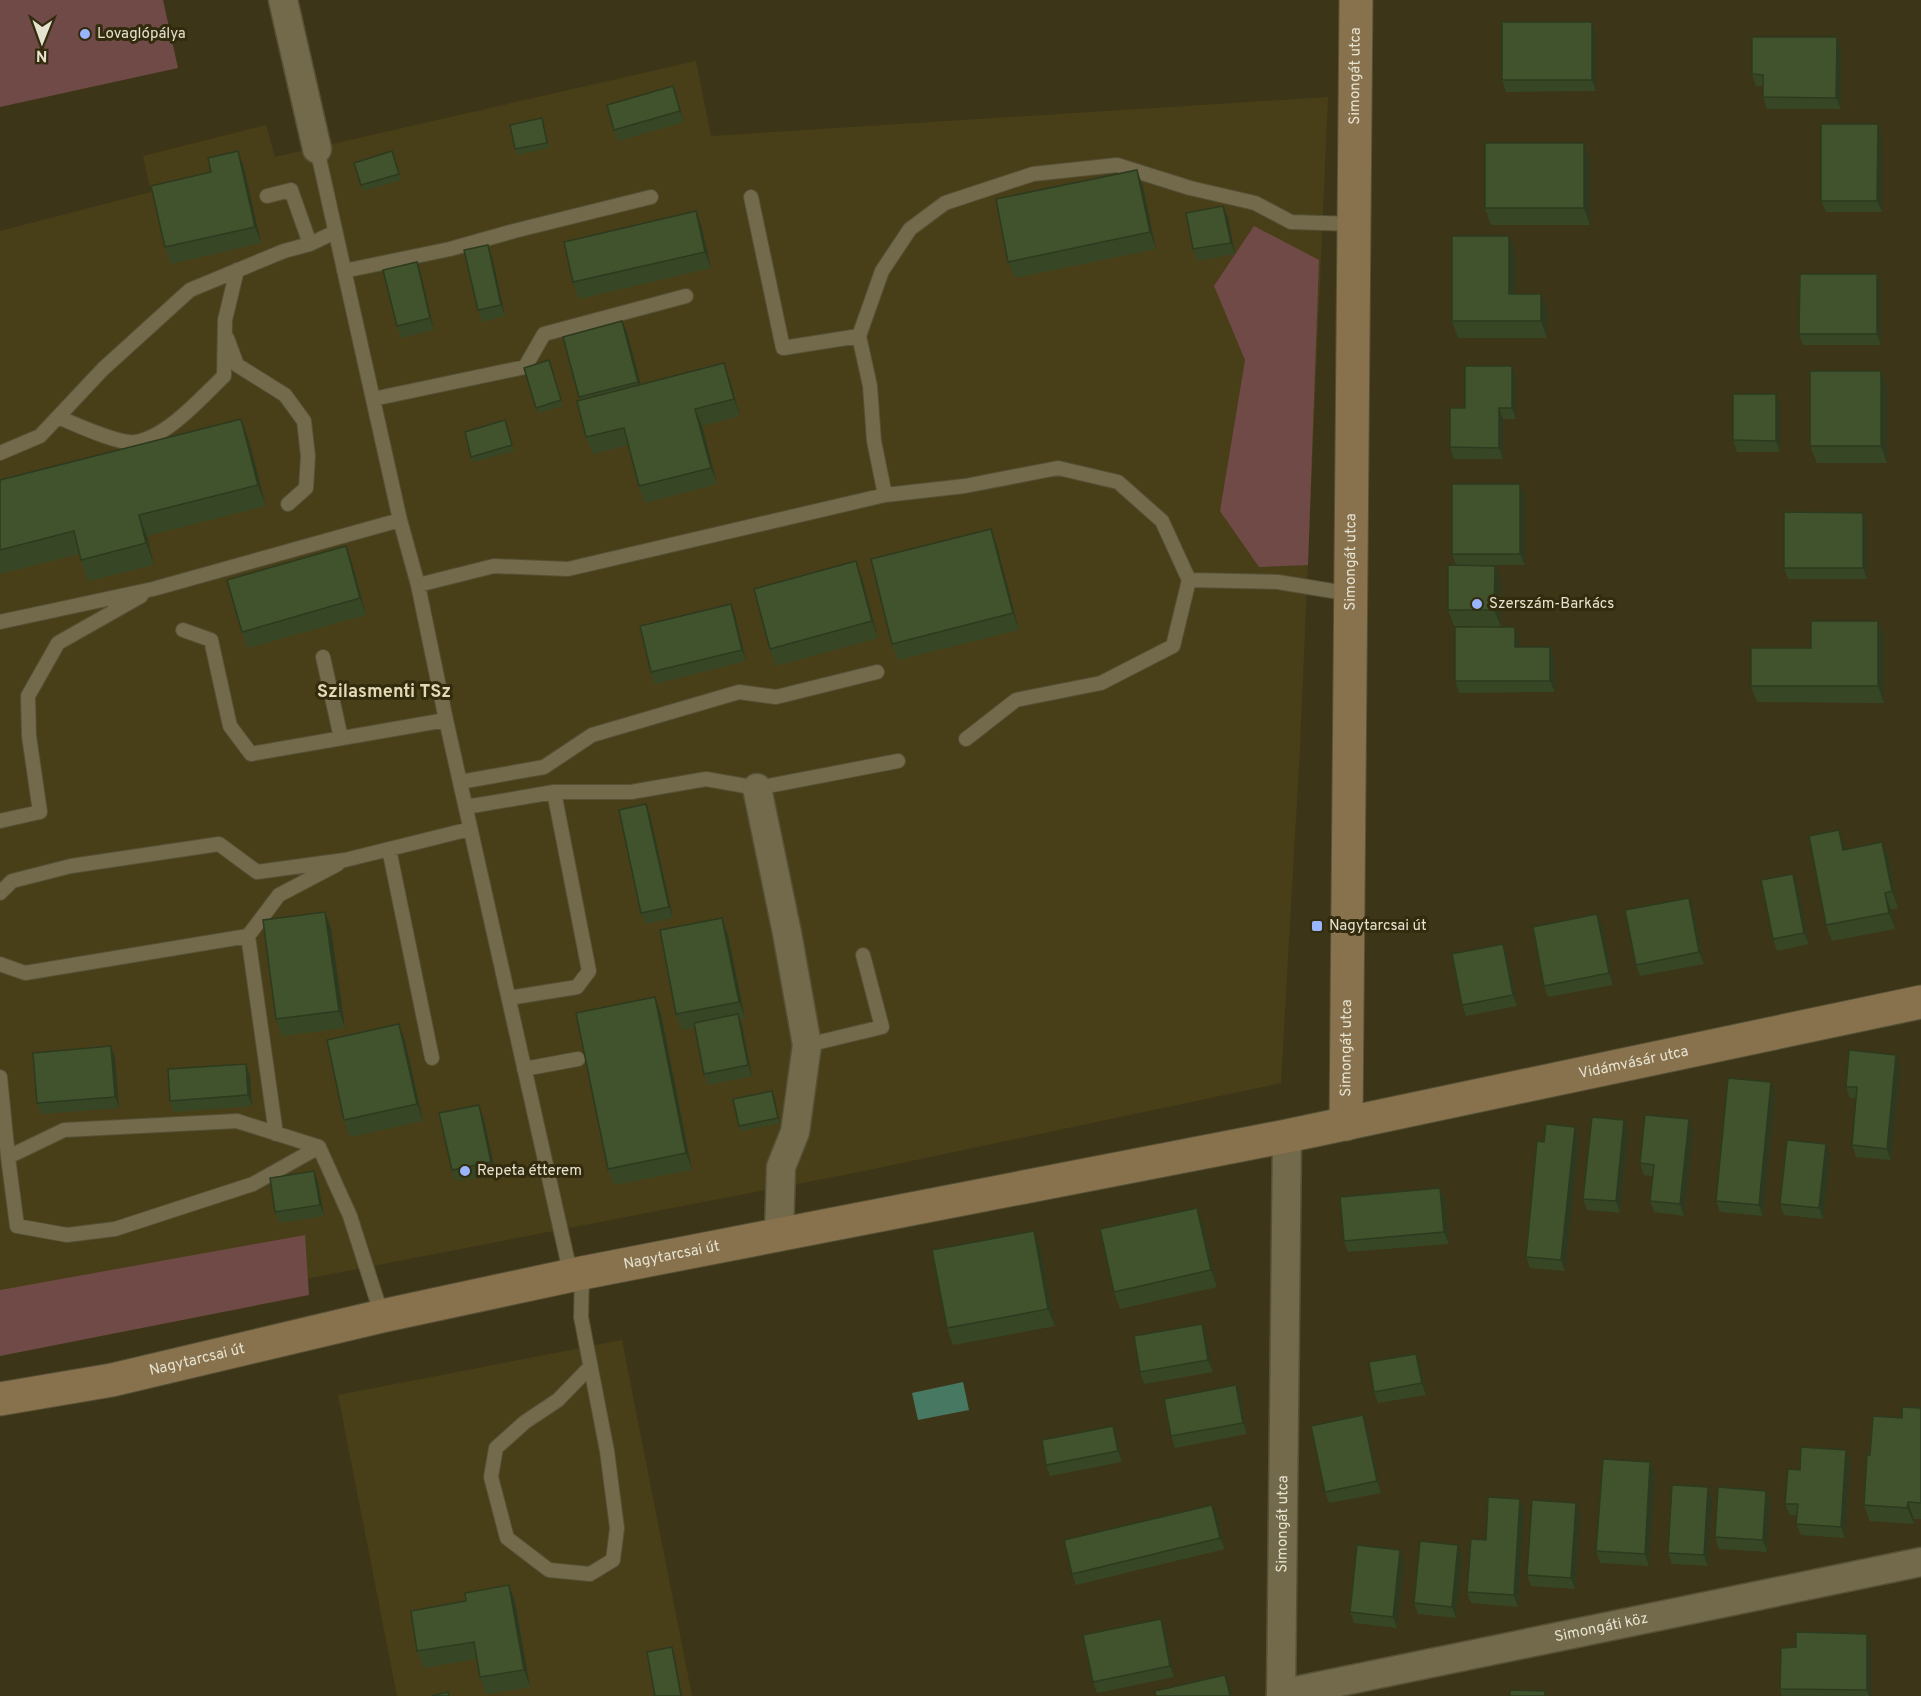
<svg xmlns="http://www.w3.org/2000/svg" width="1921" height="1696" font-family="Overpass,sans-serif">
<rect width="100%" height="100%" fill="#3d3517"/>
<path fill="#483f18" d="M696,61L711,136L1328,97L1300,747L1281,1083L864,1171L0,1338V231L151,192L143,156L266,125L275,157Z
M622,1340L692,1696H397L338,1395Z"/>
<path fill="#6f4a46" d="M0,0H163L178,68L0,107Z
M1254,226L1319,260L1308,565L1259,567L1220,511L1245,360L1214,286Z
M305,1235L309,1295L0,1356V1290Z"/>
<path fill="#477862" d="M963,1382L969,1410L918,1420L912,1393Z"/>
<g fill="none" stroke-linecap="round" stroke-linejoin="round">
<g stroke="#565036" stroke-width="16">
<path id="service" d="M317,149L400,520L418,585L446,720L571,1276
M267,196L291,190L310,244
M751,197L783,348L859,336
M344,271L450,249L514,231L651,197
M227,338L237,365L285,395L304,421L308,456L306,488L288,504
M373,399L525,367L544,334L686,296
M58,417C75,424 119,445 136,442C168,436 201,398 224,376L225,320L237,270
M0,453L40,436L103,369L190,290L284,251L310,244L335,232
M885,495L874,441L870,386L859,336L882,271L910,229L945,203L1033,174L1117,165L1190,188L1255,203L1291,222L1354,224
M1189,580L1278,582L1351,594
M418,585L494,566L568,569L885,495L965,486L1058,468L1118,482L1162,521L1189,580L1173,646L1101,683L1016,700L966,739
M0,622L153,589L400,520
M183,630L211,640L230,726L251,754L446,720
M323,657L341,738
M460,782L544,767L592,735L739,692L776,697L877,672
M466,807L554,792H631L706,779L757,788L898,761
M0,821L40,812L29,736L28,696L58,643L141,596
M389,849L432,1058
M0,893L12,881L71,866L219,844L257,872L345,860L470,829
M248,936L276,1134
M0,964L25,973L248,936L279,895L338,864
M509,998L577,987L589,971L554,792
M807,1045L882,1027L863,955
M524,1069L578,1059
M0,1077L8,1157
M319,1147L253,1184L115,1229L67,1235L17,1226L8,1157L64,1130L237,1121L319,1147L350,1216L382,1316
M582,1273L581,1317L607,1451L617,1528L613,1560L590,1574L549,1570L507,1538L491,1477L496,1448L525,1422L558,1400L589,1368"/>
</g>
<g stroke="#565036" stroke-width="31">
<g id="minor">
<path d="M283,0L317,149"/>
<path d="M757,788L787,933L807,1045L795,1132L781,1167L779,1235"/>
<path id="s1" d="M1281,1694L1921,1562"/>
<path id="s2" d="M1281,1696L1287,1136"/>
</g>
</g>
<g stroke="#565036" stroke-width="35">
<g id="secondary">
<path id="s3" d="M1346,1124L1356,0"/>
<path id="s4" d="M0,1399L112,1380L382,1316L582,1273L1287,1136L1921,1002"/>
</g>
</g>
<use href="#service" stroke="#726a4a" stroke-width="14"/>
<use href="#minor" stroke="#726a4a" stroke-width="28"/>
<use href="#secondary" stroke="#87724d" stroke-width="33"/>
</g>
<path fill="#374726" d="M1596,33V91L1506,92L1502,80Z
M1841,49V109H1767L1763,97V86H1756L1752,74Z
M673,86L684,122L618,141L614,130Z
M542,118L549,148L517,155L515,149Z
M1878,124L1882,135V212H1826L1821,201Z
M238,151L244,168L261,243L171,264L165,247L211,172Z
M392,151L401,180L363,191L354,163Z
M1590,160V225H1491L1485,208Z
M1143,187L1156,249L1015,278L1008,262Z
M1223,206L1228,217L1235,254L1197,261L1193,249Z
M696,211L702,228L711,268L579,299L573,282Z
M1515,253V294L1547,311V338H1458L1452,321Z
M492,256L505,316L482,322L478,310Z
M421,274L434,330L401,338L397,326Z
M1877,274L1881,285V345H1803L1799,334Z
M627,332L640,385L724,363L730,380L740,416L702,426L717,484L645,503L639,486L629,445L593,454L586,437L580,400L563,337Z
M549,360L563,406L538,413L524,368Z
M1512,366L1516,377V419H1503V459H1454L1450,447L1465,408Z
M1881,371L1887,388V463H1817L1810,446Z
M1780,405V452H1737L1733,440Z
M505,420L514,451L473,462L471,457Z
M249,441L266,506L147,536L154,565L88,581L79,554L0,574V480Z
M1520,484L1525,495V565H1456L1452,554Z
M1863,513L1867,524V579H1788L1784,568Z
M991,529L997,546L1019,630L898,660L892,644Z
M352,563L366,615L248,648L242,632Z
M862,578L878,638L776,666L770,649Z
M1501,582V627L1454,626L1448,610Z
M735,615L746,661L655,684L651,672Z
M1878,621L1884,638V703L1757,702L1751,686L1811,648Z
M1515,627L1519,638V647H1550L1554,658L1555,692L1459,693L1455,681Z
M650,815L673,918L645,924L641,913Z
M1839,830L1845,849L1882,842L1889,859L1898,908L1891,910L1895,929L1832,941L1826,925Z
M1797,885L1809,944L1777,951L1773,939Z
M1689,898L1693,909L1704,964L1640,976L1636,965Z
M325,912L331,928L345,1028L282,1036L276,1019Z
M1602,925L1613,985L1548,997L1544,986Z
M728,935L745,1018L739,1019L742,1026L752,1076L708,1085L704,1074L695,1028L682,1030L676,1014Z
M1507,955L1517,1006L1466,1016L1462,1005Z
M655,997L661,1014L692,1170L614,1185L608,1169Z
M405,1041L423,1121L350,1137L344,1120Z
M1896,1055L1900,1067L1891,1160L1856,1157L1852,1145L1856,1098H1850L1846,1087Z
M115,1058L119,1108L41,1114L37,1103Z
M250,1075L252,1106L174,1112L170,1101Z
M1775,1094L1763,1216L1720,1212L1716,1201Z
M774,1096L780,1123L741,1131L739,1126Z
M483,1116L496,1174L456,1181L452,1170Z
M1689,1119L1693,1131L1684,1216L1654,1212L1650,1201L1653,1176L1644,1175L1640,1163Z
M1624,1120L1628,1131L1620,1213L1587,1210L1583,1199Z
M1575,1127L1579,1138L1565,1271L1530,1268L1526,1257Z
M1830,1155L1823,1219L1784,1215L1780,1204Z
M314,1171L318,1182L324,1216L280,1223L275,1212Z
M1440,1188L1445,1199L1449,1244L1348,1252L1344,1241Z
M1203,1225L1217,1287L1120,1309L1114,1292Z
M1040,1247L1055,1326L953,1345L947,1328Z
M1206,1336L1213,1372L1144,1384L1140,1372Z
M1416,1354L1420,1365L1426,1395L1378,1403L1374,1392Z
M1236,1385L1240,1397L1247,1434L1175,1448L1171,1436Z
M1921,1408V1519H1914V1524L1870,1521L1864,1505L1870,1455L1902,1418Z
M1363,1415L1367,1426L1381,1493L1329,1503L1325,1492Z
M1117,1438L1122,1462L1050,1476L1046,1465Z
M1846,1450L1850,1461L1845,1538L1801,1535L1796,1524L1797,1515H1790L1785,1504L1800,1470Z
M1650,1462L1655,1473L1649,1566L1600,1563L1596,1551Z
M1708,1487L1712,1499L1708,1566L1672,1564L1668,1553Z
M1766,1491L1770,1502L1767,1552L1719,1549L1715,1537Z
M1520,1499L1524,1510L1518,1607L1471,1603L1467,1592L1486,1540Z
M1576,1503L1580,1515L1575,1589L1531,1586L1527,1575Z
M1217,1516L1225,1549L1076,1585L1072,1574Z
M1400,1550L1404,1561L1397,1628L1354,1623L1350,1612Z
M1462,1557L1456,1618L1418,1614L1414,1603Z
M509,1585L515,1602L530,1687L486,1694L480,1677L477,1659L424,1668L417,1651L466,1601Z
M1161,1619L1165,1631L1174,1677L1097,1693L1093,1682Z
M1871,1645V1696H1782L1780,1689Z"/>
<path fill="#2d3a1f" d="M1592,22L1596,33V91L1592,80Z
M1837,37L1841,49V109L1836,98Z
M673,86L677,98L684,122L680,111Z
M1878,124L1882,135V212L1877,201Z
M1584,143L1590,160V225L1584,208Z
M238,151L244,168L261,243L255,227Z
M1137,170L1143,187L1156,249L1150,232Z
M1223,206L1228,217L1235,254L1231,243Z
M696,211L702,228L711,268L705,252Z
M1509,236L1515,253V311L1509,294Z
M488,245L492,256L505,316L501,305Z
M417,262L421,274L434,330L430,318Z
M1877,274L1881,285V345L1877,334Z
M1541,294L1547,311V338L1541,321Z
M622,321L627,332L643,393L638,382Z
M724,363L730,380L740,416L734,399Z
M1512,366L1516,377V419L1512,408Z
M1881,371L1887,388V463L1881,446Z
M1776,394L1780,405V452L1776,441Z
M1499,408L1503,419V459L1499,448Z
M695,409L702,426L717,484L711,468Z
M241,419L249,441L266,506L258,485Z
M1520,484L1525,495V565L1520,554Z
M1863,513L1867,524V579L1863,568Z
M139,515L147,536L154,565L146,543Z
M991,529L997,546L1019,630L1013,613Z
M346,546L352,563L366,615L360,598Z
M856,561L862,578L878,638L872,621Z
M1495,566L1501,582V627L1494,610Z
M731,604L735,615L746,661L742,650Z
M1878,621L1884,638V703L1878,686Z
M1515,627L1519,638V658L1515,647Z
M1550,647L1554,658L1555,692L1550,681Z
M646,804L650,815L673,918L669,907Z
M1839,830L1845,847L1849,866L1843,850Z
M1882,842L1889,859L1898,908L1892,891Z
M1793,874L1797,885L1809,944L1804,933Z
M1885,893L1891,910L1895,929L1889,913Z
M1689,898L1693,909L1704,964L1699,952Z
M325,912L331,928L345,1028L339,1011Z
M1597,914L1602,925L1613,985L1609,973Z
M722,918L728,935L745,1018L739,1002Z
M1503,944L1507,955L1517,1006L1513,995Z
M655,997L661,1014L692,1170L686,1153Z
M738,1014L742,1026L752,1076L748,1065Z
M399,1024L405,1041L423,1121L417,1104Z
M111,1046L115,1058L119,1108L115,1097Z
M1896,1055L1900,1067L1891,1160L1887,1149Z
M246,1064L250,1075L252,1106L248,1095Z
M1771,1082L1775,1094L1763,1216L1759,1205Z
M772,1091L774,1096L780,1123L778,1118Z
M479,1105L483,1116L496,1174L491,1162Z
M1689,1119L1693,1131L1684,1216L1680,1204Z
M1624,1120L1628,1131L1620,1213L1616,1201Z
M1575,1127L1579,1138L1565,1271L1561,1260Z
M1826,1144L1830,1155L1823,1219L1819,1208Z
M314,1171L318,1182L324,1216L320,1205Z
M1440,1188L1445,1199L1449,1244L1444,1232Z
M1197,1208L1203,1225L1217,1287L1211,1270Z
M1034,1231L1040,1247L1055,1326L1048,1309Z
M1202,1324L1206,1336L1213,1372L1208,1360Z
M1416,1354L1420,1365L1426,1395L1422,1383Z
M1236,1385L1240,1397L1247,1434L1243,1423Z
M1363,1415L1367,1426L1381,1493L1377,1481Z
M1113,1426L1117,1438L1122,1462L1118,1451Z
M1846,1450L1850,1461L1845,1538L1841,1527Z
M1650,1462L1655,1473L1649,1566L1645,1554Z
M1708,1487L1712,1499L1708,1566L1704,1555Z
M1766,1491L1770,1502L1767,1552L1763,1540Z
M1520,1499L1524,1510L1518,1607L1514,1595Z
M1908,1502L1914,1519V1524L1907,1508Z
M1576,1503L1580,1515L1575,1589L1571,1578Z
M1212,1505L1217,1516L1225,1549L1220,1538Z
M1458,1545L1462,1557L1456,1618L1452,1607Z
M1400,1550L1404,1561L1397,1628L1393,1617Z
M509,1585L515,1602L530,1687L524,1670Z
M1161,1619L1165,1631L1174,1677L1170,1666Z
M1867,1634L1871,1645V1696H1869L1867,1690Z
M672,1647L674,1653L682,1696H681Z
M1225,1675L1230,1686L1232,1696H1230Z"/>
<path fill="#40532c" stroke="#2d3a1f" stroke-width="1.5" d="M1502,22H1592V80H1502Z
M1752,37H1837L1836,98L1763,97V75L1752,74Z
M673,86L680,111L614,130L607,105Z
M542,118L547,143L515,149L510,125Z
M1821,124H1878L1877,201H1821Z
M1485,143H1584V208H1485Z
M238,151L255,227L165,247L151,186L211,172L208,158Z
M392,151L399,174L361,185L354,163Z
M1137,170L1150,232L1008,262L996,199Z
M1223,206L1231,243L1193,249L1186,213Z
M696,211L705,252L573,282L564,242Z
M1452,236H1509V294H1541V321H1452Z
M488,245L501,305L478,310L464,250Z
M417,262L430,318L397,326L383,270Z
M1800,274H1877V334H1799Z
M622,321L638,382L579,397L563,337Z
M549,360L561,400L536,408L524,368Z
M724,363L734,399L695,409L711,468L639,486L624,428L586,437L577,401Z
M1465,366H1512V408H1499V448L1450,447V408H1465Z
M1810,371H1881V446H1810Z
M1733,394H1776V441L1733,440Z
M241,419L258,485L139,515L146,543L81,560L74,531L0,550V480Z
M505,420L512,445L471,457L465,432Z
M1452,484H1520V554H1452Z
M1784,512L1863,513V568H1784Z
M991,529L1013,613L892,644L871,559Z
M346,546L360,598L242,632L227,580Z
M856,561L872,621L770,649L754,589Z
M1448,565L1495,566L1494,610H1448Z
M731,604L742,650L651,672L640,626Z
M1811,621H1878V686H1751V648H1811Z
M1455,627H1515V647H1550V681H1455Z
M646,804L669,907L641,913L619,810Z
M1839,830L1843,850L1882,842L1892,891L1885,893L1889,913L1826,925L1809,836Z
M1793,874L1804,933L1773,939L1761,880Z
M1689,898L1699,952L1636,965L1625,910Z
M325,912L339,1011L276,1019L263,920Z
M1597,914L1609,973L1544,986L1533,927Z
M722,918L739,1002L676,1014L660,930Z
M1503,944L1513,995L1462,1005L1452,954Z
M655,997L686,1153L608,1169L576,1013Z
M738,1014L748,1065L704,1074L694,1023Z
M399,1024L417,1104L344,1120L327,1040Z
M111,1046L115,1097L37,1103L33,1053Z
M1849,1050L1896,1055L1887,1149L1852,1145L1857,1087H1846Z
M246,1064L248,1095L170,1101L168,1069Z
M1728,1078L1771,1082L1759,1205L1716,1201Z
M772,1091L778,1118L739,1126L733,1099Z
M479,1105L491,1162L452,1170L439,1113Z
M1645,1115L1689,1119L1680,1204L1650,1201L1654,1165L1640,1163Z
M1592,1117L1624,1120L1616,1201L1583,1199Z
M1546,1124L1575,1127L1561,1260L1526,1257L1537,1141L1544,1142Z
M1787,1140L1826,1144L1819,1208L1780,1204Z
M314,1171L320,1205L275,1212L270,1178Z
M1440,1188L1444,1232L1344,1241L1340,1197Z
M1197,1208L1211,1270L1114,1292L1100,1229Z
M1034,1231L1048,1309L947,1328L932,1250Z
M1202,1324L1208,1360L1140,1372L1134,1336Z
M1416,1354L1422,1383L1374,1392L1369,1362Z
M1236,1385L1243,1423L1171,1436L1164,1399Z
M1902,1407L1921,1408V1503L1908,1502L1907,1508L1864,1505L1867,1455H1870L1873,1416L1902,1418Z
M1363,1415L1377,1481L1325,1492L1311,1426Z
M1113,1426L1118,1451L1046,1465L1042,1440Z
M1801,1447L1846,1450L1841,1527L1796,1524L1798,1504H1785L1788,1469L1800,1470Z
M1603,1459L1650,1462L1645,1554L1596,1551Z
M1672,1485L1708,1487L1704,1555L1668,1553Z
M1718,1487L1766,1491L1763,1540L1715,1537Z
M1488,1497L1520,1499L1514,1595L1467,1592L1471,1539L1486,1540Z
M1532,1500L1576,1503L1571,1578L1527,1575Z
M1212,1505L1220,1538L1072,1574L1064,1540Z
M1420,1541L1458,1545L1452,1607L1414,1603Z
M1357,1545L1400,1550L1393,1617L1350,1612Z
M509,1585L524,1670L480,1677L474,1642L417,1651L411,1611L466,1601L465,1593Z
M1161,1619L1170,1666L1093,1682L1083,1635Z
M1796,1632L1867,1634V1690L1780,1689L1781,1648L1796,1647Z
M672,1647L681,1696H655L647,1652Z
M1225,1675L1230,1696H1156L1155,1691Z
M1510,1690L1545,1691V1696H1510Z
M448,1692L449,1696H431Z"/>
<g fill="#98b5fd" stroke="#332b0d" stroke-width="2">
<circle cx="85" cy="34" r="6"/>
<circle cx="1477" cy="604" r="6"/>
<rect x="1311" y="920" width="12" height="12" rx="3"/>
<circle cx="465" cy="1171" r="6"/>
</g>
<g text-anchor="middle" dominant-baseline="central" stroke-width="6" stroke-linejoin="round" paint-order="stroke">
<g font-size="15" fill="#e6e2d0" stroke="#332b0d" text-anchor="start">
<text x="97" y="34">Lovaglópálya</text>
<text x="1489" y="604">Szerszám-Barkács</text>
<text x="1329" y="926">Nagytarcsai út</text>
<text x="477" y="1171">Repeta étterem</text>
</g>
<g font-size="15" fill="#e6e2d0" stroke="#332b0d">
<text stroke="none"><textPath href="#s3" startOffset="1048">Simongát utca</textPath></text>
<text stroke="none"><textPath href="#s3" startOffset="562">Simongát utca</textPath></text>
<text stroke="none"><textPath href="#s3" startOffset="76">Simongát utca</textPath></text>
<text stroke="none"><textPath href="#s4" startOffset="1668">Vidámvásár utca</textPath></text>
<text stroke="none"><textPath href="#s4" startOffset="687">Nagytarcsai út</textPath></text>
<text stroke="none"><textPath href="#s4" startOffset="201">Nagytarcsai út</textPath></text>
<text stroke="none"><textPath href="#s2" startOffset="172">Simongát utca</textPath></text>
<text stroke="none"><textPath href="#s1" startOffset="327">Simongáti köz</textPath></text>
</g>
<g font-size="18" font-weight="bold" fill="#e2d9b6" stroke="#332b0d">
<text x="384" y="692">Szilasmenti TSz</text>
</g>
</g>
<g transform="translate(42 42) rotate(181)" stroke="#332b0d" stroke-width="4.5" paint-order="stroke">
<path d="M0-4.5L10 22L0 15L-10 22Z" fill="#e6e2d0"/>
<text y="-9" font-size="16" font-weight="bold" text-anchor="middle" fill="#e6e2d0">N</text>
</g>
</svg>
